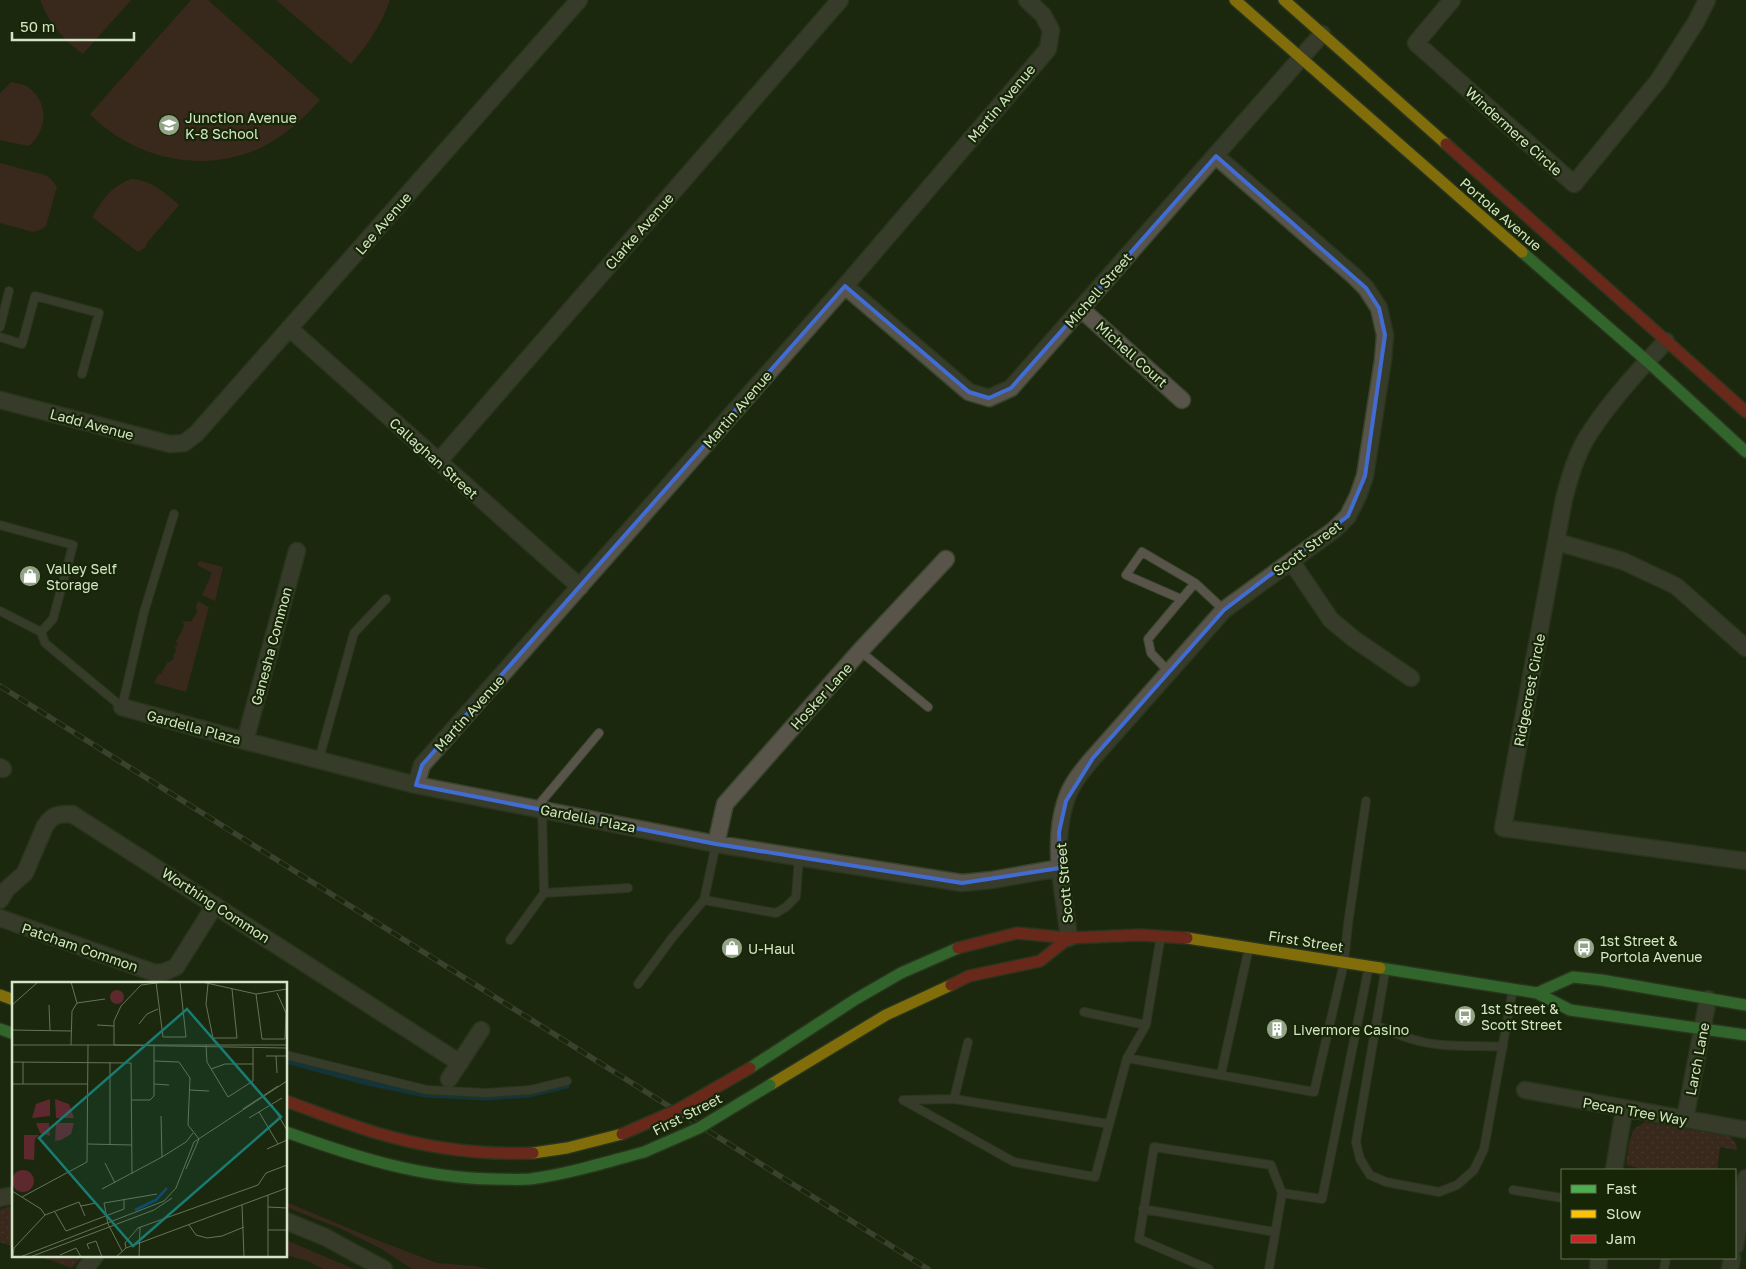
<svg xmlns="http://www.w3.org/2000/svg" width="1746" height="1269" font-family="'Golos Text',sans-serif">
<defs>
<pattern id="park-dots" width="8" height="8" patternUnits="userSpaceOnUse" patternTransform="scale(1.25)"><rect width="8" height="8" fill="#5d282e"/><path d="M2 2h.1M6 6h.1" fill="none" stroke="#73474b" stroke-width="1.8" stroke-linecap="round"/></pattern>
</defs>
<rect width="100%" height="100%" fill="#1b280e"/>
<path fill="#5d282e" d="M40,0H131L83,54C63,40 49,23 40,0Z
M191,0H208L320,100C305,117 289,132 268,144C210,176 135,161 90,114Z
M276,0H390C381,25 368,45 351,64Z
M11,82C16,83 22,84 26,86C42,95 48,115 40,131C37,137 34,143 28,146L0,140V93Z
M0,163L45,175L51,179L57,187L46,226L40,230L33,232L0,223Z
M131,179C151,180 164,192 179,205L147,243L145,248L138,252L92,217C103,200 110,187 131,179Z
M199,561L223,567L215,601L202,595L212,573L197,565Z
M198,601L209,607L186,692L154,683L158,675L161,674L167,663L174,659L173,655L176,651L175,646L178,645L176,642L184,626L183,622L186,621L191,622L197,612L196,606Z
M286,1202L377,1240L437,1263L474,1266L491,1269H412L380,1248L339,1228L286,1207Z
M286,1240L354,1269H323L308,1261L286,1255Z"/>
<path fill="url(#park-dots)" d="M1645,1122L1730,1136L1736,1144L1737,1150L1720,1147L1717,1170H1648L1626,1165L1629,1142L1634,1129Z
M14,1206V1247L0,1242V1209Z
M36,1255H83L72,1268Z"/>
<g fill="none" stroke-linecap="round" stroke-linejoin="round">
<path stroke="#0c4473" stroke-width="5" d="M286,1061L368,1083L426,1095L487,1098L529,1095L567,1086"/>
<g stroke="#38442d" stroke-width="10">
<path id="lane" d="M0,327L9,291
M0,337L22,344L35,296L99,313L82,374
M0,525L73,545L53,619L41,632
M1181,599L1126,575L1142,552L1195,583L1224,610
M0,611L41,632L45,643L122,707L144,612L174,514
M860,651L928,707
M1169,672L1151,653L1148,639L1195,583
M319,759L354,633L386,599
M536,808L599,733
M542,809L544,893L628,888
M704,900L776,913L786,907L796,897L799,857
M510,940L544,893
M1160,941L1146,1025L1127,1058L1314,1092L1344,963L1348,924L1366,801
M1385,972L1356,1142L1360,1159L1370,1175L1386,1182L1439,1192L1457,1185L1474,1170L1484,1149L1512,994
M638,984L672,938L704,900L716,844
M1084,1012L1146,1025
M1376,1025C1390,1031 1404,1038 1419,1041C1446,1048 1476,1045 1503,1047
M286,1055L427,1090L486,1093L530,1090L567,1081
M1221,1074L1248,952
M954,1099L968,1042
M903,1100L1014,1162L1095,1177L1127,1058
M905,1100L954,1099L1109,1124
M1513,1190L1562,1198
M1282,1193L1322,1199L1368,971
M1143,1209L1275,1232
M1209,1269L1139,1239L1154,1147L1271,1165L1282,1193L1269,1269
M1664,1269L1666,1258"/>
</g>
<g stroke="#38442d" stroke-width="19">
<path id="street" d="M1452,0L1416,43L1574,184L1658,81L1696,22L1707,0
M845,286L969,392L989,398L1011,388L1322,34
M1081,309L1182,400
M289,328L580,587
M1666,341C1640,369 1612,399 1591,431C1577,451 1570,476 1564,499L1503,828L1746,861
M0,400L170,444L184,443L196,434L579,0
M438,462L840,0
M1557,542L1623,561L1676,586L1746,648
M1291,561L1331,620L1354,639L1411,678
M122,707L245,741L416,785L716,844L962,883L992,880L1060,868
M245,741L297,551
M0,767L3,769
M416,785L422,765L845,286L1048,49L1051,30L1043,15L1027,0
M716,844L725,804L860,651L946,559
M0,900L7,889L25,873L45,826C53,814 58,814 72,814L460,1063
M0,918L155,973L164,972L176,967L215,905
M1069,938C1064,894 1051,844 1066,800C1071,784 1082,771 1093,758L1224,610L1334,530L1348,516L1358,496L1365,476L1383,360L1385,335L1379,308L1366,288L1354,276L1216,156
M449,1079L481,1030
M1525,1090L1746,1130
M1685,1119L1708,999
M1614,1170L1624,1110
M0,1198L14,1195
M286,1221L325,1237L384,1269
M1735,1246L1746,1178
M85,1269L96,1255
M1598,1269L1599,1258
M1730,1269L1732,1258"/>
</g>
<g stroke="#38442d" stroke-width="14">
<path id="fast" d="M1522,252L1647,361L1746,452
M1380,968L1537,993L1570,1010L1746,1035
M1537,993L1573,977L1601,980L1746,1005
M0,1029L14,1034
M750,1068L856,999L901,973L958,948
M286,1132C353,1156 420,1178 492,1179C504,1179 517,1180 530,1179C569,1174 606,1162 644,1152"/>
</g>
<g stroke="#38442d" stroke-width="14">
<path id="slow" d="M1235,0L1522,252
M1284,0L1446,144
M1187,938L1380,968
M0,995L14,1000
M770,1085L886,1015L951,985
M533,1153L567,1148L622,1134"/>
</g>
<g stroke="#38442d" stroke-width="14">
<path id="jam" d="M1446,144L1746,412
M958,948L1017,933L1069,938L1140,935L1187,938
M951,985L969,976L1040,961L1069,938
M286,1101C316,1112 346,1124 377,1133C427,1148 480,1155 533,1153"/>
</g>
<use href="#lane" stroke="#58544a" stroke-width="8"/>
<use href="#street" stroke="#58544a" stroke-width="16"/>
<use href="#fast" stroke="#4caf50" stroke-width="11"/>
<use href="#slow" stroke="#ffc107" stroke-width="11"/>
<use href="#jam" stroke="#c62828" stroke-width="11"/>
<g stroke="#616155" stroke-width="5.5">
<path id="rail" d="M0,686L928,1269"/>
</g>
<use href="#rail" stroke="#172607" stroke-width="4" stroke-dasharray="11" stroke-linecap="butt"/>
<g stroke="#38442d" stroke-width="14" stroke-linecap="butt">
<path id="fast-bridge" d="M644,1152L699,1128L770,1085"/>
</g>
<g stroke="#38442d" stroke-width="14" stroke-linecap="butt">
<path id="jam-bridge" d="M622,1134L677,1110L750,1068"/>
</g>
<use href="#fast-bridge" stroke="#4caf50" stroke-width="11"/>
<use href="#jam-bridge" stroke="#c62828" stroke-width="11"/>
</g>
<path d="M0 0H1746V1269H0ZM1216,156L1366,288L1379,308L1385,335L1365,476L1348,516L1224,610L1093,758L1066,801L1059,832L1060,868L962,883L716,844L416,785L422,765L845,286L969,392L989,398L1011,388Z" fill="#1b280e" fill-opacity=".55" fill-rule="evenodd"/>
<path fill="none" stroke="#416cd4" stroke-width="4" stroke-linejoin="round" d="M1216,156L1366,288L1379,308L1385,335L1365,476L1348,516L1224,610L1093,758L1066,801L1059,832L1060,868L962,883L716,844L416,785L422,765L845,286L969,392L989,398L1011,388Z"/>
<defs>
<g id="school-disc" transform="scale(1.125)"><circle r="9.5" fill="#93a385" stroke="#172607"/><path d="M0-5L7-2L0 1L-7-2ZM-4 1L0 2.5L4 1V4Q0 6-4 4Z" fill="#fff"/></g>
<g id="shop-disc" transform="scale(1.125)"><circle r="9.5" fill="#93a385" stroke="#172607"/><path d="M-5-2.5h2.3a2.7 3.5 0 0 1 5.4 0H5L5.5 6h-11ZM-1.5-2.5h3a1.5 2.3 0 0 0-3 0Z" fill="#fff"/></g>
<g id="bus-disc" transform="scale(1.125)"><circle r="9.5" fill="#93a385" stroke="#172607"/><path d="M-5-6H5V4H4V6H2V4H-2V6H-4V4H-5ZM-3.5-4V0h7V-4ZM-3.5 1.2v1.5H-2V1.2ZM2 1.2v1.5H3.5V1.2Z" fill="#fff"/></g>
<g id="building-disc" transform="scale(1.125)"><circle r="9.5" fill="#93a385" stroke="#172607"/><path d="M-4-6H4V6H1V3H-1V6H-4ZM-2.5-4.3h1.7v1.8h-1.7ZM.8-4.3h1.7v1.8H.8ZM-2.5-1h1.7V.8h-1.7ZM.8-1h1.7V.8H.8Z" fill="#fff"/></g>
</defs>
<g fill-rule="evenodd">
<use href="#school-disc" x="169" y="125"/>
<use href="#shop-disc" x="30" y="576"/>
<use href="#shop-disc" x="732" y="948"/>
<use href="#bus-disc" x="1584" y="948"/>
<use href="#bus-disc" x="1465" y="1016"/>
<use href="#building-disc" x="1277" y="1029"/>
</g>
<g text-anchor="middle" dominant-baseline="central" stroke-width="4.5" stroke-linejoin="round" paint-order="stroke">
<g font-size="14" fill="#d3e5c5" stroke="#172607">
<text transform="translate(1001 103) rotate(-50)">Martin Avenue</text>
<text transform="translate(1514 131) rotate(42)">Windermere Circle</text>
<text transform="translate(1501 214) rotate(41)">Portola Avenue</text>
<text transform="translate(383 223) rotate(-49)">Lee Avenue</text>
<text transform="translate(639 231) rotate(-49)">Clarke Avenue</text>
<text transform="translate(1098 290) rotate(-49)">Michell Street</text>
<text transform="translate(1132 354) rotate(42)">Michell Court</text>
<text transform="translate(737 409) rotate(-49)">Martin Avenue</text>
<text transform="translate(92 424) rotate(15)">Ladd Avenue</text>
<text transform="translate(434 458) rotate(42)">Callaghan Street</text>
<text transform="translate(1307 548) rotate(-37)">Scott Street</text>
<text transform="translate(271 646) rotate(-75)">Ganesha Common</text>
<text transform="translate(1529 690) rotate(-79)">Ridgecrest Circle</text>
<text transform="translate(821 696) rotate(-48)">Hosker Lane</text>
<text transform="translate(469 713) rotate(-48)">Martin Avenue</text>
<text transform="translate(194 727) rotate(15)">Gardella Plaza</text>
<text transform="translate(588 818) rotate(11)">Gardella Plaza</text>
<text transform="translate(1064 883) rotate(-95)">Scott Street</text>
<text transform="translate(216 905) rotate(33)">Worthing Common</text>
<text transform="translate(1306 941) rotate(9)">First Street</text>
<text transform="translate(80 947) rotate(19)">Patcham Common</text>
<text transform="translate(1697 1059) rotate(-79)">Larch Lane</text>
<text transform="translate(1635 1111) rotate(10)">Pecan Tree Way</text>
<text transform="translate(687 1114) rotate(-27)">First Street</text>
</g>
<g font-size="14" fill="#d3e5c5" stroke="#172607" text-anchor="start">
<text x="185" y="117">Junction Avenue<tspan x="185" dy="16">K-8 School</tspan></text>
<text x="46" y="568">Valley Self<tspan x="46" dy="16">Storage</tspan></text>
<text x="1600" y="940">1st Street &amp;<tspan x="1600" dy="16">Portola Avenue</tspan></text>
<text x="748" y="948">U-Haul</text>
<text x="1481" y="1008">1st Street &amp;<tspan x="1481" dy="16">Scott Street</tspan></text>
<text x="1293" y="1029">Livermore Casino</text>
</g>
</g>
<g transform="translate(12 982)">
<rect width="275" height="275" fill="#1b280e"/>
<path d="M98 15a7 7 0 1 1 14 0a7 7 0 1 1-14 0ZM38,117V134L20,136L24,122ZM43,117L57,122L62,136H44ZM24,141H37L38,154L28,151ZM44,141H62L59,152L49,158L43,159ZM12,153H27L23,157L22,178L12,177Z" fill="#5d282e"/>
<path d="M0 199a11 11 0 1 1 22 0a11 11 0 1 1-22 0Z" fill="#5d282e"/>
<path fill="none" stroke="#0c4473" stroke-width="2.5" d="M123,228L144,218L155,206"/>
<path fill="none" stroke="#657457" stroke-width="1" d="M59,0L65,21M144,0L151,55H174L168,0M190,0L244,12L275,7M196,2L194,22L201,56H225L220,7M244,12L250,57H273L274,31L265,11M65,21L93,17M0,23L26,0M37,23L38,48M127,42L135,32L146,27M85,43L102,44M0,48L59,49M0,63H275M59,63L60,29L65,21M102,63V39L109,24L129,3L152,0M102,63L275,66M194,63L195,80L216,115L241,99V66M254,74H275M264,74L265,91M142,79L167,80L178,96L176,143L187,157M0,80L119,81L120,192M199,87L213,82H241M0,102H76M11,102V80M142,102L157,103M178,108L197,109M120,118H138L142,114V63M260,123L275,148M231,127L266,104M247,130L266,162M149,134L150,175M237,136L270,116M76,162L120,163M98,163V80M255,167L275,158M93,181L103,201M174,187L187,157M90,207L150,175L174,160L181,151M0,209L29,227L33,233M10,215L75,180L76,63M230,223L232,275M69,224L84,221M256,225L275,226M43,230L54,249L112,227V217M177,243L184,253L195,256L210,254L232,245M256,248H275M114,266L113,261L126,246L246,203L254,191L275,183M77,267L75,262L84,259L90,275M110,269L96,242L92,221L145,212M48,273L64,266L69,275M1,275L2,266L33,233L67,220L73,234M8,275L152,219L164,206L182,160L275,99M18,275L142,228L160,216M104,275L114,266L275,206M127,275L128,245M256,275V213"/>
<path fill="#197c72" fill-opacity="0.15" stroke="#197c72" stroke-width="2.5" d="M175,27L269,135L121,264L27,156Z"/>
<rect width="275" height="275" fill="none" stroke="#d3e5c5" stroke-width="2.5"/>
</g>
<rect x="1561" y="1169" width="175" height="90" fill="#172607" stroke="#627253"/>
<rect x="1571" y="1185" width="25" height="8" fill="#4caf50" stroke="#627253"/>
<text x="1606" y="1194" font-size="15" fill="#d3e5c5">Fast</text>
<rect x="1571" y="1210" width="25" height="8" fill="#ffc107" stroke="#627253"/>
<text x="1606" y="1219" font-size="15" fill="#d3e5c5">Slow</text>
<rect x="1571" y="1235" width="25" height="8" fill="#c62828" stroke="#627253"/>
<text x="1606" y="1244" font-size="15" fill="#d3e5c5">Jam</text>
<path d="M12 32v8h122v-8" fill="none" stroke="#d3e5c5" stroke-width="2.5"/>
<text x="20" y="32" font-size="15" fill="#d3e5c5" stroke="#172607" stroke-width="4" paint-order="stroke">50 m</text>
</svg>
